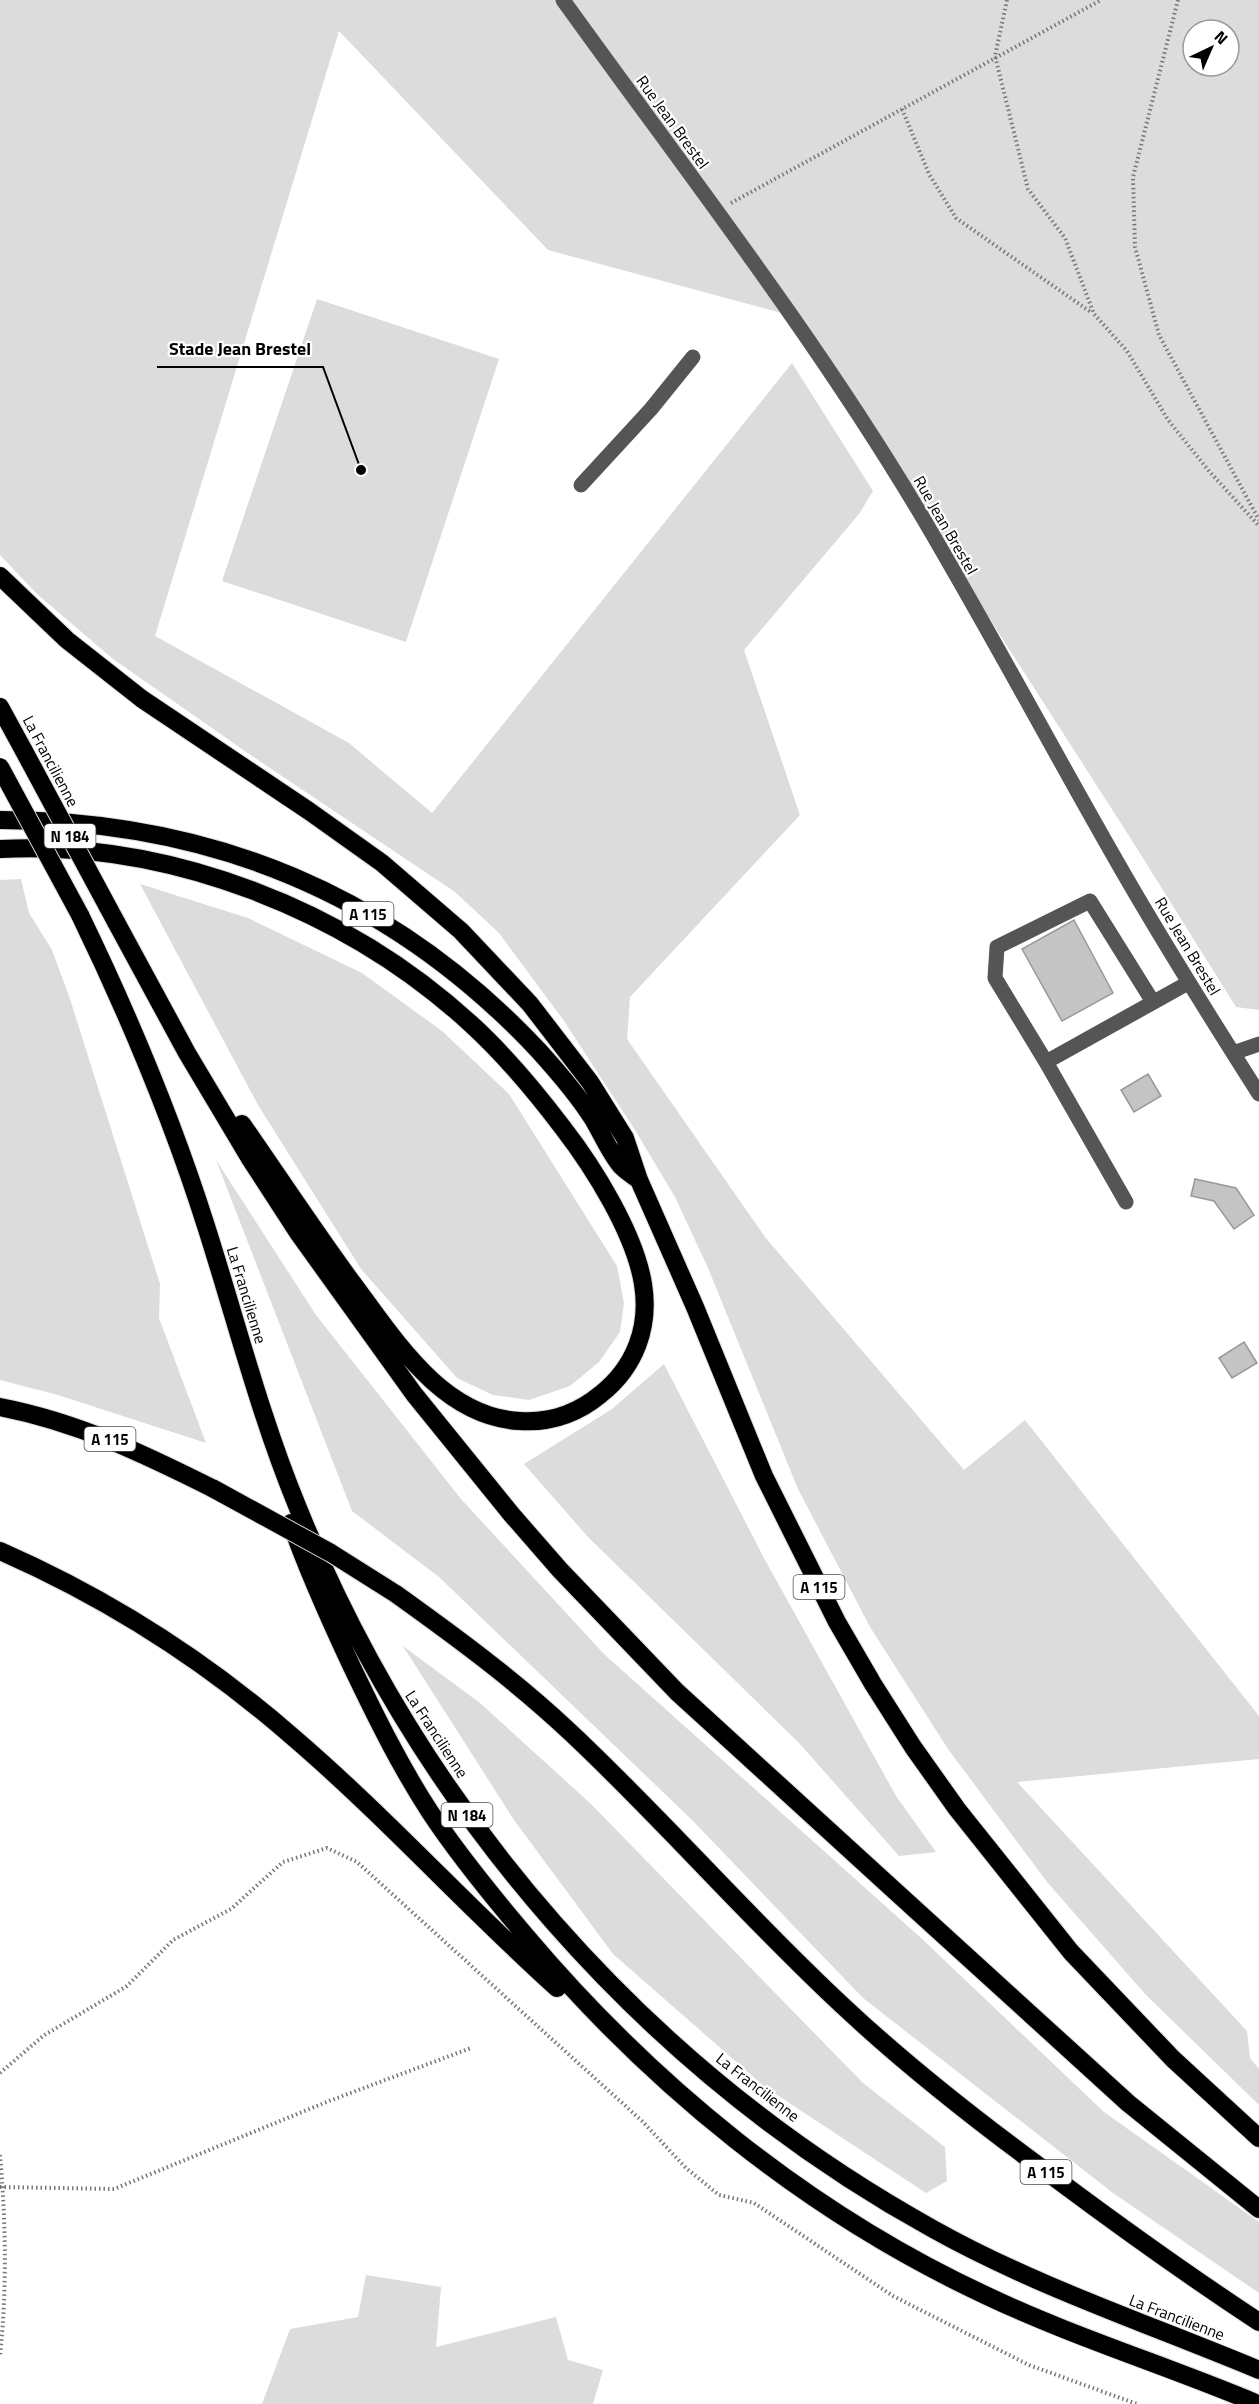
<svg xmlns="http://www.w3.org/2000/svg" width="1259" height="2404" font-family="'Titillium Web',sans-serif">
<rect width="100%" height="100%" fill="#fff"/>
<path fill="#dcdcdc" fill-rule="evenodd" d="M0,0H1259V1010L1236,1007L1131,839L796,317L548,250L339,31L155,636L349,743L432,813L792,363L873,491L859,514L744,650L800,815L630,997L627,1039L765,1237L964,1470L1025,1420L1259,1716V1759L1017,1782L1247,2031L1250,2058L1259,2069V2105L1146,1995L1047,1882L948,1749L870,1627L798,1489L708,1268L675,1197L635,1130L564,1021L499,933L455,892L252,756L113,659L37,594L0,555ZM1193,30H1229V66H1193Z
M317,299L499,359L406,642L222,581Z
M21,879L29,913L52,950L70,999L160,1284L159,1318L206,1443L58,1395L0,1380V880Z
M140,884L248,918L362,973L442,1031L509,1094L617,1266L624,1303L620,1332L599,1362L570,1386L529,1400L493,1395L457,1378L361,1269L258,1105Z
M216,1160L316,1315L461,1499L604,1654L921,1938L1104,2112L1259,2222V2293L1113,2193L863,1998L691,1819L439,1577L352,1511Z
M664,1364L765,1560L896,1796L936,1852L899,1856L799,1743L588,1537L524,1464L612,1409Z
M403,1646L480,1703L591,1804L863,2083L945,2147L947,2181L926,2193L765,2087L613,1954L514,1820Z
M366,2275L441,2287L436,2347L556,2317L568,2360L603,2370L593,2404H262L290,2329L358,2317Z"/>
<path fill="#c4c4c4" stroke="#999" stroke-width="1.5" d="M1074,920L1113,993L1062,1021L1022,949Z
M1148,1074L1161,1096L1134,1112L1121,1090Z
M1195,1179L1236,1188L1254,1215L1234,1229L1214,1201L1191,1196Z
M1244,1342L1257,1363L1232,1378L1219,1358Z"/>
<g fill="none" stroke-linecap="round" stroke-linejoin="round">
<g stroke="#dbdbdb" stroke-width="20">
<path id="highway" d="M0,576L67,640L142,699L309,811L382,863L461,931L530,1004L590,1082L625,1138L639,1180L695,1307L764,1476L837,1622L873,1684L913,1747L957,1809L1071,1952L1173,2059L1259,2138
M0,707L24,751
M0,820C212,820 394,896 539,1051C558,1072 578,1095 593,1119C602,1134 610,1153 621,1166C626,1171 633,1176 639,1180
M0,849C169,840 347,910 471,1024C505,1055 535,1091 563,1128C594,1168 635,1234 643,1284C650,1327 635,1367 601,1394C577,1414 551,1423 520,1421C441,1417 394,1338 351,1281C313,1229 278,1176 242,1124
M80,915C129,1016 172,1119 206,1226C236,1320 260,1416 298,1508C421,1812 646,2070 933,2229C1037,2287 1149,2324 1259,2370
M116,922L187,1053L249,1157L299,1234L414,1394L512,1515L560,1570L677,1692L895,1891L1128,2103L1259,2209
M0,1407C78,1422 144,1454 214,1489
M291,1523C308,1572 330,1620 352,1667C376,1717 400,1766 430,1812C459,1856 492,1896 526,1936C652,2085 807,2212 985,2295C1073,2337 1168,2366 1258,2404
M0,1551C107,1598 206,1661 294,1738C386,1817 467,1907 557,1988
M396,1594C456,1637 516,1681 570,1732C664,1820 748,1918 843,2006C909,2068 981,2124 1055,2178C1122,2228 1189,2276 1259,2322"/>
</g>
<path stroke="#777" stroke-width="4" stroke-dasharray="1.5 3" stroke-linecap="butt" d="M1007,0L995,56L1028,189L1065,238L1094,314L1127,351L1168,420L1209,471L1259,526
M1178,0L1133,177L1135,247L1159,335L1259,520
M902,109L929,174L956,218L1092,313
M731,203L1101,0
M0,2073L43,2036L127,1986L173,1940L231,1909L283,1862L327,1848L357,1862L642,2121L686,2168L719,2195L754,2203L893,2296L1029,2365L1137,2404
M0,2155C6,2223 7,2289 0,2356
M0,2187L114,2189L329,2101L471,2048"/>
<path stroke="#555" stroke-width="15" d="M563,0C683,167 811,331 917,508C986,624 1049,743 1116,860C1161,939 1210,1017 1259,1094
M581,485L651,409L693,357
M1153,1002L1090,901L997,947L995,978L1046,1062L1188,983
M1233,1053L1259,1044
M1046,1062L1126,1202"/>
<use href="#highway" stroke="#000" stroke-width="18"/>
<g stroke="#dbdbdb" stroke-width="20" stroke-linecap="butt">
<path id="highway-bridge" d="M24,751L116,922
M0,767L80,915
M214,1489L331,1553L396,1594"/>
</g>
<use href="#highway-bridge" stroke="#000" stroke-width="18"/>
</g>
<g text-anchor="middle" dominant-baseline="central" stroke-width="4.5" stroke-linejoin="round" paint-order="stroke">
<g fill="#fff" stroke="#4c4c4c" stroke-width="1.5">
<rect x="44.5" y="824" width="51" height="24" rx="4.5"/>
<rect x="342.5" y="902" width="51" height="24" rx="4.5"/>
<rect x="84.5" y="1427" width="51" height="24" rx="4.5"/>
<rect x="793.5" y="1575" width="51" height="24" rx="4.5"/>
<rect x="441.5" y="1803" width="51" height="24" rx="4.5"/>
<rect x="1020.5" y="2160" width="51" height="24" rx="4.5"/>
</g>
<g font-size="15" font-weight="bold" fill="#000">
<text x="70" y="836">N 184</text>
<text x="368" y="914">A 115</text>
<text x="110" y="1439">A 115</text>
<text x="819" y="1587">A 115</text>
<text x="467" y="1815">N 184</text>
<text x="1046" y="2172">A 115</text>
</g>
<g font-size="16" fill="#000" stroke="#fff">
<text transform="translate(673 122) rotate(54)">Rue Jean Brestel</text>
<text transform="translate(946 525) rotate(60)">Rue Jean Brestel</text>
<text transform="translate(51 761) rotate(62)">La Francilienne</text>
<text transform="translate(1188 946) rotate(59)">Rue Jean Brestel</text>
<text transform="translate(247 1295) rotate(73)">La Francilienne</text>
<text transform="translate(437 1734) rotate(57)">La Francilienne</text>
<text transform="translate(758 2087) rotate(38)">La Francilienne</text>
<text transform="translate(1177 2317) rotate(21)">La Francilienne</text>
</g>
</g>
<path fill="none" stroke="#000" stroke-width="2" d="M361 470L323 367H157"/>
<circle fill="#000" stroke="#fff" stroke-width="2" cx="361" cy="470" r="6"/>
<g font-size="18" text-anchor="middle" font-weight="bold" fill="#000" stroke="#fff" stroke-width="4.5" stroke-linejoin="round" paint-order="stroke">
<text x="240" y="355">Stade Jean Brestel</text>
</g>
<g transform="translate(1211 48) rotate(44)"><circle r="28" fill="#ffffff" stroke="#999999" stroke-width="1.5"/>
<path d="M0-4.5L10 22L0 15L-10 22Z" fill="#000000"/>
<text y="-9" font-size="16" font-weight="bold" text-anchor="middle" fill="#000000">N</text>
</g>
</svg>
